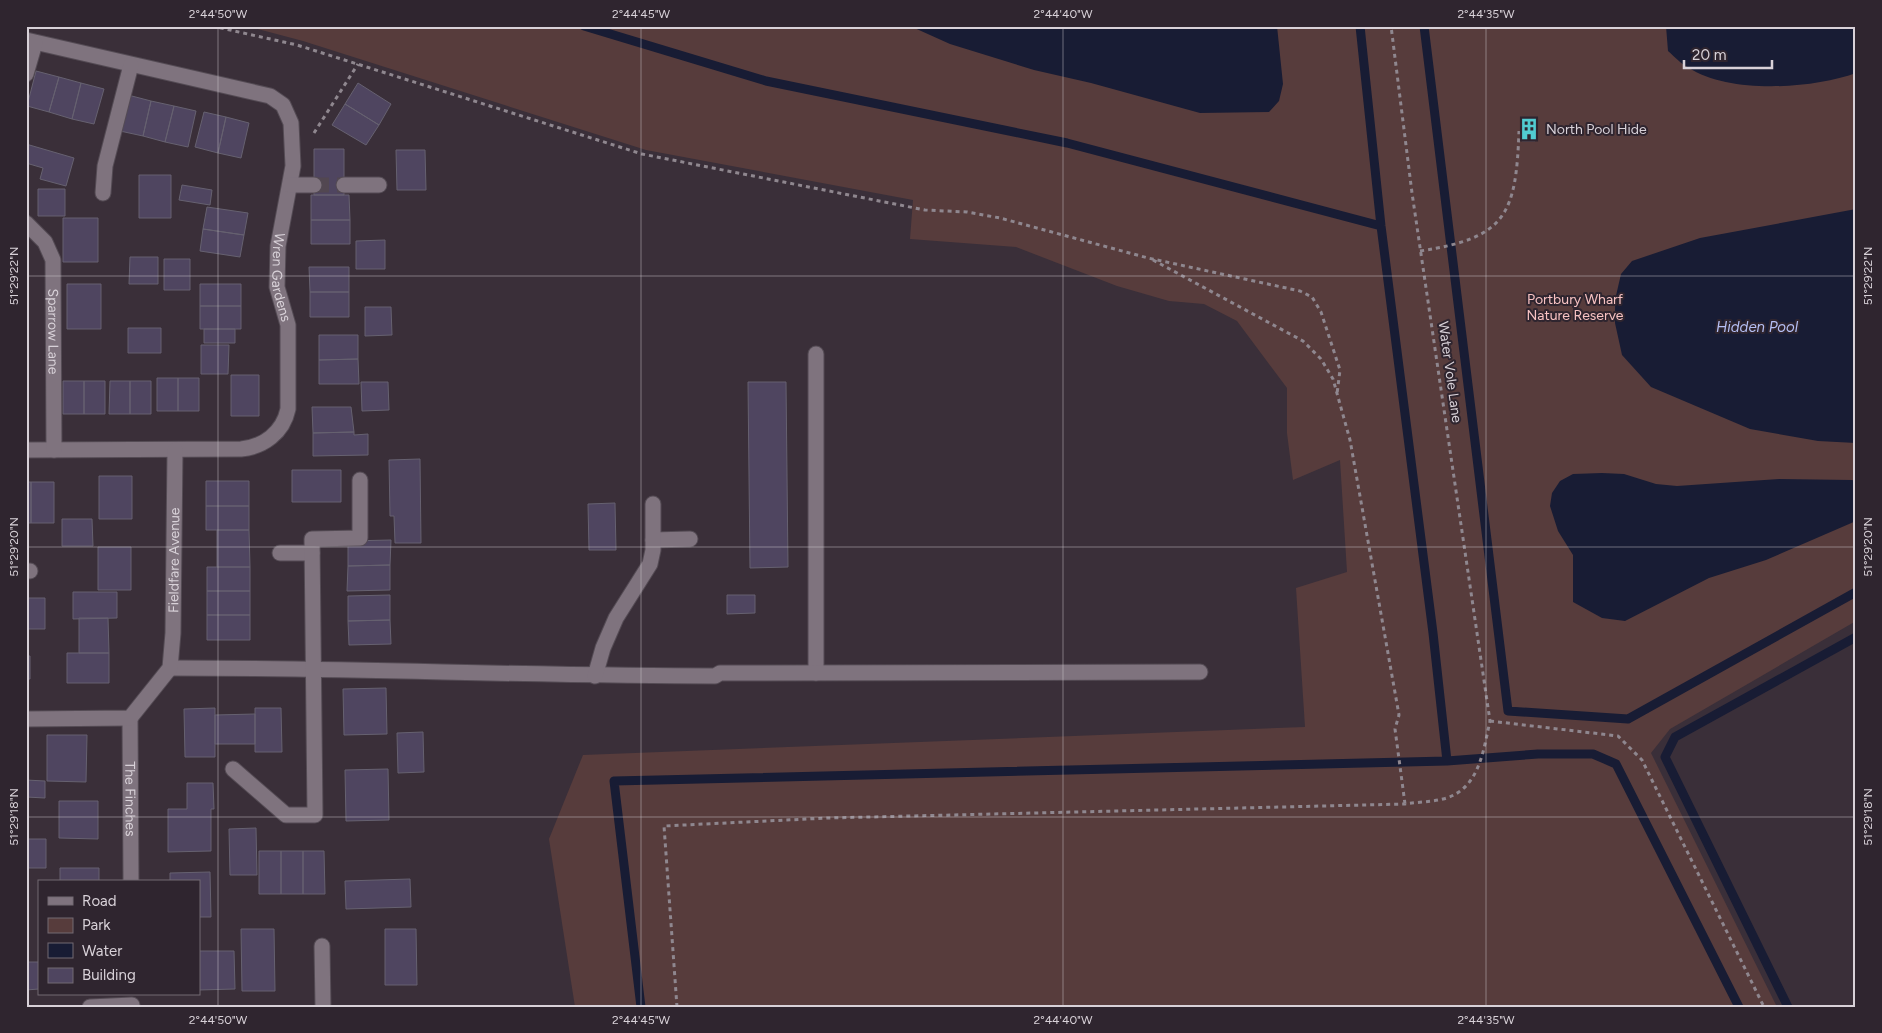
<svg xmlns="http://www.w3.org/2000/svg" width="1882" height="1033" font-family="Figtree,sans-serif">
<rect width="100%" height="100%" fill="#3a2f39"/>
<path fill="#573c3c" d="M246,26H1856V621L1670,729L1651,753L1777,1007H575L549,839L583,755L1305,727L1296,588L1347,572L1340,460L1293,480L1287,433V388L1237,321L1204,304L1169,301L1117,286L1016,247L910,239L913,200L646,150L303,41Z"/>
<path fill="#181c34" d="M910,26H1277L1283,84L1279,101L1269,112L1200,113L1091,83L1034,70L950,44Z
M1666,26H1856V73C1812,89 1729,94 1689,68C1681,64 1675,57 1668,51Z
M1856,209V443L1818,441L1750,429L1651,387L1622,355L1615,323V300L1621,274L1632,261L1700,238Z
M1602,473L1624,474L1656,484L1677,486L1779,479L1852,480L1856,481V521L1766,560L1709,578L1625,621L1602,618L1573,602V555L1558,531L1550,506L1552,493L1560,481L1573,474Z"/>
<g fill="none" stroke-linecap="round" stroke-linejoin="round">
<path stroke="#181c34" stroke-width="9" d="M584,26L766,81L1067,143L1381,226
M1424,26L1508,711L1628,719L1856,592
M1447,761L1538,754H1593L1616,764L1739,1007
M641,1007L614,781L1447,761L1433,633L1381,226L1360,26
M1788,1007L1665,757L1675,737L1856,637"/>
</g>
<path fill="#4f4560" stroke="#666170" d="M36,71L59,77L49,112L27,106Z
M59,77L81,83L72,119L49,112Z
M81,83L104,89L94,124L72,119Z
M358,83L391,104L379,125L345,104Z
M128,95L151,101L143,136L120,131Z
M151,101L174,106L165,142L143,136Z
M345,104L379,125L366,145L332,125Z
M174,106L196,111L188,147L165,142Z
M204,112L226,117L218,153L195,147Z
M226,117L249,123L241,158L218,153Z
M1523,118H1535V141H1522Z
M26,144L74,158L66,186L40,179L43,168L26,163Z
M314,149H344V195H314Z
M396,150H425L426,190H397Z
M139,175H171V218H139Z
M182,185L212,190L210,205L179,200Z
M38,189H65V216H38Z
M311,195H349L350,220H311Z
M207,207L248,213L244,235L203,229Z
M63,218H98V262H63Z
M311,220H350V244H311Z
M203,229L244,235L240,257L200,251Z
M385,240V269H356V241Z
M130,257H158V284H129Z
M164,259H190V290H164Z
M309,267H349V292H310Z
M67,284H101V329H67Z
M200,284H241V306H200Z
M310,292H349V317H310Z
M200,306H241V329H200Z
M365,307H391L392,335L365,336Z
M128,328H161V353H128Z
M204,329H235V343H204Z
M319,335H358V359L319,360Z
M201,345H229L228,374H201Z
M358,359L359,384H319V360Z
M231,375H259V416H231Z
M157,378H178V411H157Z
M178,378H199V411H178Z
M63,381H84V414H63Z
M84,381H105V414H84Z
M110,381H130V414H109Z
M130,381H151V414H130Z
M361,382H388L389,410L362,411Z
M748,382H786L788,567L750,568Z
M312,407H351L354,432L313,433Z
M354,432V435L368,434V455L313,456V433Z
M420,459L421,543H395L394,516H390L389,460Z
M292,470H341V502H292Z
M99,476H132V519H99Z
M206,481H249V506H206Z
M26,482H31V523H26Z
M31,482H54V523H31Z
M615,503L616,550H589L588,504Z
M206,506H249V530H206Z
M62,519H92L93,546H62Z
M217,530H249L250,567H217Z
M391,540L390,565L348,566V541Z
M98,547H131V590H98Z
M390,565V590L347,591L348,566Z
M207,567H250V591H207Z
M207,591H250V615H207Z
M73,592H117V618L73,619Z
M390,595V620L348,621V596Z
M727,595H755V613L727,614Z
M26,598H45V629H26Z
M207,615H250V640H207Z
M79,618H108L109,653H79Z
M390,620L391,644L349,645L348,621Z
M67,653H109V683H67Z
M26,656H30V679H26Z
M386,688L387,734L344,735L343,689Z
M215,708V757H185L184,709Z
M255,708H281L282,752H255Z
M255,714V744H215V715Z
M423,732L424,772L398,773L397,733Z
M47,735H87L86,782L47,781Z
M388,769L389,820L346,821L345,770Z
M26,780L45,781V798L26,797Z
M187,783H213L214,809H211V851L168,852V809H187Z
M59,801H98V839L59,838Z
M256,828L257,875H230L229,829Z
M26,839H46V868H26Z
M259,851H281V894H259Z
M281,851H303V894H281Z
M303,851H324L325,894H303Z
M60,868H99V882H60Z
M210,872L211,917H199V882H170V873Z
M410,879L411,907L346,909L345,881Z
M241,929H274L275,991H242Z
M385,929H416L417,985H385Z
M199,951H234L235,989L199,990Z
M26,962H39V989L26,990Z"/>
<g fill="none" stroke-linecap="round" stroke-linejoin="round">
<path stroke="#524751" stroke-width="15" stroke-dasharray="15 8" stroke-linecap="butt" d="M314,185H344"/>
<g stroke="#544b54" stroke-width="17">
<g id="minor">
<path id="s1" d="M26,40L270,96L283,105L291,123L293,166L278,246L277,287L288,325V409C283,433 263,447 241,449L26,450"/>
<path d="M26,74L35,43"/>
<path d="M290,185H314"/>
<path d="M344,185H379"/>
<path d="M103,193L105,166L131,65"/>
<path id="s2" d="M26,223L45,242L53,260L54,450"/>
<path d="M816,354V673"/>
<path d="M653,540L690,539"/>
<path d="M280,553H312"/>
<path d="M26,571H30"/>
<path d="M170,668C352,668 534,676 715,676L720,673L1200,672"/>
<path d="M595,676L603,648L616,618L650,564L653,550V504"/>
<path id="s3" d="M130,718L131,882"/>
<path id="s4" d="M26,719L130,718L170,668L173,633L175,450"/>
<path d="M233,769L286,815H315L312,539L360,538V480"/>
<path d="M322,946L323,1007"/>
<path d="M90,1007L132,1005"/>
</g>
</g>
<path stroke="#8f878f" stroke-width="3" stroke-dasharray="4 4" stroke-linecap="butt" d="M212,26L297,45L642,154L925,210L967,212L1000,218L1148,258L1300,291L1312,297L1321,312L1340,370L1337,394
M314,133L358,64
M1420,251C1506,238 1516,215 1519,131
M1153,260L1303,341L1321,359L1333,379L1350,440L1399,715L1395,729L1405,804
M1490,721L1618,736L1642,760L1764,1007
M677,1007L664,826L828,818L1405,804C1417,802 1431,802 1443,799C1479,790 1483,752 1490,721L1412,193L1391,26"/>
<use href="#minor" stroke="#7f737e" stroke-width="15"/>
</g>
<path fill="none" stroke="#d8d1d8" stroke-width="1" stroke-opacity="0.45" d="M218,26V1007M641,26V1007M1063,26V1007M1486,26V1007M26,276H1856M26,547H1856M26,817H1856"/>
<defs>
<g id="building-bare" transform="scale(1.725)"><path d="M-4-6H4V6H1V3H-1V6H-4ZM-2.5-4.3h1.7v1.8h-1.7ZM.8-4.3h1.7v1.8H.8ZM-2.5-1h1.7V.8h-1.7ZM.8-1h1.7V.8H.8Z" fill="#51ccd1" stroke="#2f252f" stroke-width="2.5" paint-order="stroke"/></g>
</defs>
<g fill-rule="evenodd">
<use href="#building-bare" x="1529" y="129"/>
</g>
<g text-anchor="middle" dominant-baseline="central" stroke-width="4" stroke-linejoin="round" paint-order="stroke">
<g font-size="14" fill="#d8d1d8" stroke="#2f252f" text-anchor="start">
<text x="1546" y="129">North Pool Hide</text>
</g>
<g font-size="14" fill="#d8d1d8" stroke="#2f252f">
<text stroke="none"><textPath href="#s1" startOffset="442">Wren Gardens</textPath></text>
<text stroke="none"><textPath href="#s2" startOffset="118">Sparrow Lane</textPath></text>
<text transform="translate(1450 372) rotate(82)">Water Vole Lane</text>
<text stroke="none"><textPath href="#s4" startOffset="276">Fieldfare Avenue</textPath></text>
<text stroke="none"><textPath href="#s3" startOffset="81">The Finches</textPath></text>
</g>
<g font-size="14" fill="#f7c2c2" stroke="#2f252f">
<text x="1575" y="299">Portbury Wharf<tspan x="1575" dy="16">Nature Reserve</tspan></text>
</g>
<g font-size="15" font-style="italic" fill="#b5bff4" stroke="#2f252f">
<text x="1757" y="327">Hidden Pool</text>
</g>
</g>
<rect width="1882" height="1033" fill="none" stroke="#2f252f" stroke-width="55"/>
<rect x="38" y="880" width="162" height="115" fill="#2f252f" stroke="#736a73"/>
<rect x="48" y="897" width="25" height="8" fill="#7f737e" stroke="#736a73"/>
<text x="82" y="906" font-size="15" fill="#d8d1d8">Road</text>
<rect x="48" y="918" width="25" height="15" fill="#573c3c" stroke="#736a73"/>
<text x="82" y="930" font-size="15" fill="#d8d1d8">Park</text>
<rect x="48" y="943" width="25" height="15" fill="#181c34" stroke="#736a73"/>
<text x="82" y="956" font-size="15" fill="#d8d1d8">Water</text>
<rect x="48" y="968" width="25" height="15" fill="#4f4560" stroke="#736a73"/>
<text x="82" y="980" font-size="15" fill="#d8d1d8">Building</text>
<path d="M1684 60v8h88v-8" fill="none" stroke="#d8d1d8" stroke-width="2.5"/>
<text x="1692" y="60" font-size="15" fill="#d8d1d8" stroke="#2f252f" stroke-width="4" paint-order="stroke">20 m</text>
<rect x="28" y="28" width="1826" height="978" fill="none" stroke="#d8d1d8" stroke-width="2"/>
<g font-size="12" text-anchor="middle" fill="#d8d1d8">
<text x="218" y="18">2°44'50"W</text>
<text x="641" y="18">2°44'45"W</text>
<text x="1063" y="18">2°44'40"W</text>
<text x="1486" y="18">2°44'35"W</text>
<text transform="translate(14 276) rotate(-90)" y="4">51°29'22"N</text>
<text transform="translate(1868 276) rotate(-90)" y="4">51°29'22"N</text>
<text transform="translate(14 547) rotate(-90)" y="4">51°29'20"N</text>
<text transform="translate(1868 547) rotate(-90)" y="4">51°29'20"N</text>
<text transform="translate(14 817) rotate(-90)" y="4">51°29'18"N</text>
<text transform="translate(1868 817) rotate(-90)" y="4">51°29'18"N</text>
<text x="218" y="1024">2°44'50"W</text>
<text x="641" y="1024">2°44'45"W</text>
<text x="1063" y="1024">2°44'40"W</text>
<text x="1486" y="1024">2°44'35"W</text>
</g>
</svg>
